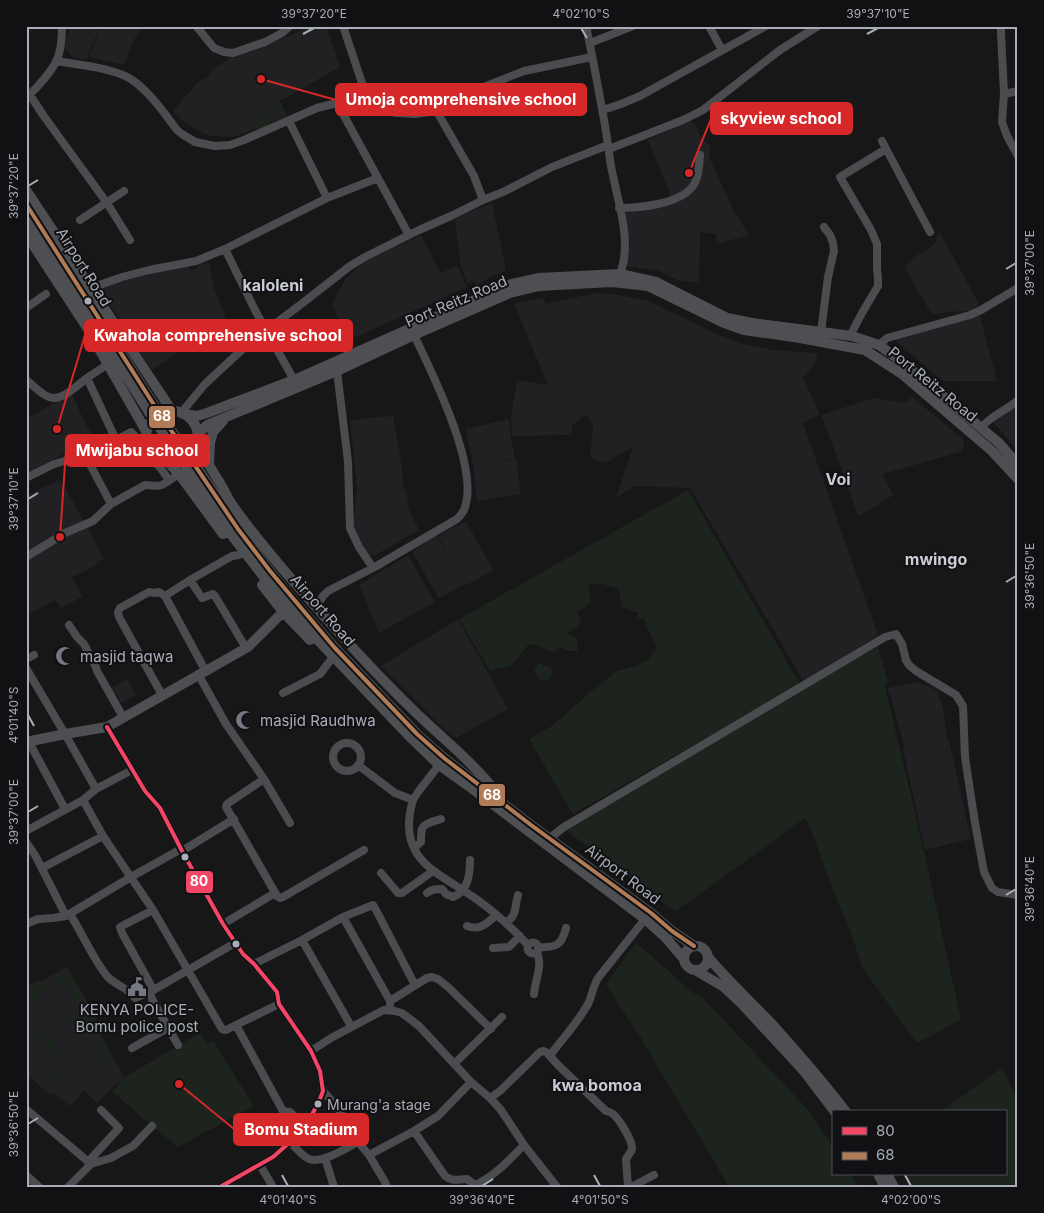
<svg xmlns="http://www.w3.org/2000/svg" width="1044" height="1213" font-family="Inter,sans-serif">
<rect width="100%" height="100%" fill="#171717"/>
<path fill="#212123" d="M69,26H100L87,59L73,58L65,47Z
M101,26H143L134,40L124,65L89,57Z
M303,26H326L340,67L280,101L287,116L234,137L210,136L193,128L179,118L173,111L197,83L209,76L212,70L231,57L270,44L301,30Z
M691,120L696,126L702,139L711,146L709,157L734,211L749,235L717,244L716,234L700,232L699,283L677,280L660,271L625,266L630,243L625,213L672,204L668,189L648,140Z
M492,203L506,270L476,285L474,281L467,283L461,266L455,222L457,217Z
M939,231L979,304L971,310L932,314L912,282L905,266L914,257L925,251L935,243Z
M421,235L440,273L458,266L467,287L349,340L332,305L345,279L363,263Z
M209,263L214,288L227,320L152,370L101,291L103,287L152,271L187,265L191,269H196L199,264Z
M595,293L614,294L648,301L722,336L739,343L771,350L818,353L815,364L803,377L820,415L803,423L878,635L804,682L690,488L634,486L616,498L633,447L605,463L590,457L593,425L588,417L585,415L573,425L571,435L512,436L511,416L517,380L548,385L514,304L543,298L546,304Z
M980,316L997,381H943L899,344L895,339Z
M72,393L83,419L94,438L26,474V419Z
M912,397L964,440L963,451L883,474L893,495L858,517L849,489L821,415L874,398L905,403Z
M1018,405V451L992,421Z
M393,416L401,461L403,484L406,492L409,510L419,530L374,556L368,554L353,527L357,487L350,420Z
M509,419L511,438L515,458L497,461L516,459L521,494L477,501L473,464L466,429Z
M60,479L82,517L104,558L93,567L72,577L82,597L61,608L55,600L26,615V496Z
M466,521L493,570L467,585L466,584L439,598L412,552L436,535L455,564L438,536Z
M408,555L435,602L379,633L359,585Z
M458,619L508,709L456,738L443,728L381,666Z
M127,679L136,695L121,703L117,694L110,692L109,689Z
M916,682L937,690L943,708L947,740H949L971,839L925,850L903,749L905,748L888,688Z
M67,967L93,1011L99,1031L124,1077L97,1103L84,1091L70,1106L53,1092L50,1095L31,1078L26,1083V989Z"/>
<path fill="#1d241e" d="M269,102L274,107L278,104L280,105L281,109L275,117L270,121V127L258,131L253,126C255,120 259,116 264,112L268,114L270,112L265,105Z
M688,490L800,684L573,814L529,739L552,726L594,689L617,671L637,666L648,659L657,649L643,618L640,619L637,616L639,613L622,607L619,589L602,584L588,585L591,602L585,608L577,611L578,615L581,621L578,627L571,629L567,634L575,636L578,645L577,651H569L561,647L553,653L539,646L529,644L511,666L490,671L459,619Z
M878,647L887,679L888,683L885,685L887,695L924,851L961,1020L917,1043L863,969L847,922L838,903L813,835L805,818L692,900L675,911L564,829L786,697Z
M539,663L551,668L553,674L548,680L539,679L534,669Z
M636,943L669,971L689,990L704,999L808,1110L833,1147V1174H851L859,1187H729L638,1033L618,1004L606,984Z
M67,968L92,1011L97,1030L113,1061L107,1066L100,1064L104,1054L102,1050L94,1042L98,1036L84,1021L87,1015L85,1012L69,997V993H73L75,991C67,983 61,989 52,976Z
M39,980L46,988L40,997L41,1002L39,1006L32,1002L26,1008V986Z
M63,1009L68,1011L78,1022L76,1026L61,1013Z
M26,1014L37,1026L36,1030L30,1033L26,1026Z
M41,1032C51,1040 57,1040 62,1054L54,1050L51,1054H47L45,1052L47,1049L38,1035Z
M200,1033L207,1044L213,1041L254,1106L178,1147L152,1126L112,1091L125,1077Z
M26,1054C32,1058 33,1065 34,1072L26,1078Z
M1002,1068L1018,1101V1187H910L903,1174H1005V1112H939Z
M58,1072L63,1074L64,1078L59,1085H55L51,1078L53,1074Z"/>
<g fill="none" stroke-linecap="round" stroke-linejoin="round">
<path stroke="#4b4c50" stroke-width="8" d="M196,26L214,48L224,52L233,53L265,42L282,33L290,26
M343,26L370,107
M586,26C592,54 597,81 602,109C606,128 608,147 611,166C617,200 633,241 620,274
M709,26L722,50
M1001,26V33L1004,94L1002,122L1007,136L1018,156
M590,43L633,26
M56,61C79,65 118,68 135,82C152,95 164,113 177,130L182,134L195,142L215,146L230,145L244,140L317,108L337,103H351L397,113L415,114L429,112L446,107L486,86L524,71L592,57
M1004,94L1018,91
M30,95L43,115L107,203L130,240
M28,96C37,88 50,73 56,62C61,52 62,38 62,26
M337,103L409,235
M436,110L474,176L483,200
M603,110L621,104L640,96L766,26
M289,121L327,198L225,249L256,312L294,380
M882,141L930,232
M609,149L683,120L703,110L780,50L818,26
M327,198L378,178
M619,208C640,208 680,204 693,186C699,178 699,165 700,155
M80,220L124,191
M91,288L122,277L149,270L196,261L225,249
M26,308L46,294
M821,332L828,277L834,251L833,243L830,235L824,227
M852,336V332L862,313L878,286V278L877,269V244L871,230L840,177L886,149
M879,345L887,338L970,315L981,310L1018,288
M337,371L348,462L350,528L359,547L373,568
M87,378L108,364
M26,380C33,385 41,394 49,397C62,402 77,385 87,378L116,440
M181,413L205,384L247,345L300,305L350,266L365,257L419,230L453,215L483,200L503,192L552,167L608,145
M981,428C991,415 1006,411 1018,400
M85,455L111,504
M26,478L54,464L85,455L97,446L116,440L131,432L138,439L145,456L159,466L169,480
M26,557L65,533L93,521L111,504L145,485C151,485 156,487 162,485C166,483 170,480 173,478
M190,580L202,598L213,594L215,596L246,648
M165,596L190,580L232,556L239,555
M316,607L323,596L328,591L373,568L457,519C460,516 464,512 465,507C479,466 432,373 414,335
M69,625L77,637L84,644L95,665L97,671L123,717
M26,659L34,655
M26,668L65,734L96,789
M198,674L226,724L264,779L290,823
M283,693L320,674L330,661
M162,695L119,617L118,612L120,608L149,592L155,593L159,592L165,596L205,670
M107,727L145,791L160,808L182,851L223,924L243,954L254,964L277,992L279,1004L311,1051L320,1071L323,1091L318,1104L311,1116L290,1142L273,1157L220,1187
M29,742L65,809
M333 757a14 14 0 1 1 28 0a14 14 0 1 1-28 0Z
M358,765L395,793L413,800L418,792L439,765
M264,779L227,804L226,807L277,896L280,898L283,897L364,850
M83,800L103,836L153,910L222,1029L226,1030L279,1004
M413,800C395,861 439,872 479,901C497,914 513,929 528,945
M26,831L83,800L96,789L132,770
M550,838L564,827L885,637L896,634L902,644L906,660L909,665L916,671L956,695L963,706L965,757L975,823L984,872L992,888L998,892L1018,895
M26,842L35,855L66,916
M414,848L421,842C421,838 421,833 422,829C424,823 435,821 441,819
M182,851L234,819
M42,868L103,836
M381,873L398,893H402L433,871
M427,893C432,889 436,889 442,889L446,894L453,897C468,891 470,875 470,860
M153,910L120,927L122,933L153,989
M70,914C82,933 93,959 107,976C115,985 127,987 135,998L150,992
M343,917L390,1001V1006
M506,923C518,914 514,908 518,895
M26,924L38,919L53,918L66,916L131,877L181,849
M223,924L275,893
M467,926C481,931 486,923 497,915
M302,940L351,1026
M527.5 948a5.5 5.5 0 1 1 11 0a5.5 5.5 0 1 1-11 0Z
M538,947C556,948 562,945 566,928
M493,948L509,947L520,936
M254,964L302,940L343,917L373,905L376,910L415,985
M534,994C535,980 543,966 537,952
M390,1001L427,978L432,977L438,979L448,987L491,1029
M236,1025L283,1111L290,1112L304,1125
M178,1045L152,999L150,992L235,943
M132,1048L168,1028
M311,1051L331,1038L378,1013L384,1010L395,1011L402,1013L419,1026L471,1082L490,1098L501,1110L524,1145L557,1187
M548,1054L559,1066L606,1111C609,1112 610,1112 613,1114C619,1119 633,1141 632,1149C631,1153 628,1155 626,1159L628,1187
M454,1064L502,1017
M323,1091L337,1107L358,1142L369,1155
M490,1098L500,1091L540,1052L544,1051L550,1054L552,1053C564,1037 578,1022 588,1004C592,996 593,986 598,978L645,919
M26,1109L91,1164
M414,1131L445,1176C452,1182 458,1179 467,1179L475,1185C495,1176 509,1160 524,1145
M290,1142C296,1148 301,1155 309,1159C322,1164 346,1148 358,1142
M325,1158L334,1187
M88,1162L119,1128L101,1110
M260,1165L273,1187
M26,1175L39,1187
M68,1187L91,1164L111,1158L133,1146L152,1126
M387,1187L385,1182L369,1155L414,1131L438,1116L471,1082
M631,1187L654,1175"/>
<path stroke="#4d4f52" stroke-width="10" d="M26,190L172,411
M26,204L156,408
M26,218L149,412
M26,234L86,326L146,431
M146 437a26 26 0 1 1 52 0a26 26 0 1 1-52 0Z
M183,414L197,416L207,413L294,380L508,285L538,278L620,274L656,282L727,318L752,323L852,336L879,345L905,364L999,443L1018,465
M197,435L207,425L337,371L414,335L510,293L539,286L612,282L648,286L724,323L744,330L800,338L865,350L902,374L992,451L1018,479
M197,440C203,455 211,469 220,483C223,488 226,494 229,500C246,526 267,550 287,574C326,619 365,663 408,705C438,735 473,761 498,795
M168,462L179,474L223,534
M194,463L238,529L270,571L290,596L334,647L417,734L444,758L531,825L651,913L672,931L694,946
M209,465L210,443L213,432L223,421
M187,468L230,533L263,576L315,637L411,738L439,765L474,790L645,919L665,937L684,959
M262,585L283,612L310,640
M26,742L65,734L107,727L248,647L283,612
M684 958a12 12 0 1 1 24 0a12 12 0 1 1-24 0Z
M708,957C728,981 751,1002 772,1024C798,1053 823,1081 846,1112
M695,970L724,987L741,1003L803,1070L835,1112
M878,1174L885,1187
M887,1174L894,1187"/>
<path stroke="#4d4f52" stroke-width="10" d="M156,408L194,463
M149,412L187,468"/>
<g stroke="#111113" stroke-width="8">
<path id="bus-1" d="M107,727L145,791L160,808L182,851L223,924L243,954L254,964L277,992L279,1004L311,1051L320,1071L323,1091L318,1104L311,1116L290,1142L273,1157L220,1187"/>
</g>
<g stroke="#111113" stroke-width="8">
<path id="bus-2" d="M26,204L156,408L238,529L270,571L334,647L417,734L444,758L531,825L651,913L672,931L694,946"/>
</g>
<use href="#bus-1" stroke="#f34667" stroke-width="4"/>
<use href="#bus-2" stroke="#b07c57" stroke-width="4"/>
</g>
<path fill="none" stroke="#a8adb8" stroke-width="2" d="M581,28L587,38M303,34L314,28M867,34L878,28M28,186L38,180M1006,269L1016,263M28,499L38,493M1006,582L1016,576M28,715L34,726M28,812L38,806M1006,895L1016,889M28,1124L38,1118M282,1175L288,1186M594,1175L600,1186M905,1175L911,1186M482,1186L493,1179"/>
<defs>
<g id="mosque-bare" transform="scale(1.5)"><path d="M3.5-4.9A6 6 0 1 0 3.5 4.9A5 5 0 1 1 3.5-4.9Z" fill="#757880" stroke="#111113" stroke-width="2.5" paint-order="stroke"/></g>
<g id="civic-bare" transform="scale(1.5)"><path d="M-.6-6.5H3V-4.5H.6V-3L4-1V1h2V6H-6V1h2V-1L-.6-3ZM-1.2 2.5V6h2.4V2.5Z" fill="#757880" stroke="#111113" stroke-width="2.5" paint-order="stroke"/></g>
</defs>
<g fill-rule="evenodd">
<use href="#mosque-bare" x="65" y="656"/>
<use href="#mosque-bare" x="245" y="720"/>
<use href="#civic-bare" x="137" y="987"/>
</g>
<g fill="#a8adb8" stroke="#111113" stroke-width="2">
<circle cx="88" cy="301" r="4.5"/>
<circle cx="185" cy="857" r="4.5"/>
<circle cx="236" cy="944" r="4.5"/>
<circle cx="318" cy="1104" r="4.5"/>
</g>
<g text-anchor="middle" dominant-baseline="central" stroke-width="4" stroke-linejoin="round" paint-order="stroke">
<g font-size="14" fill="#a8adb8" stroke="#111113" text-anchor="start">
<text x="327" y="1104">Murang'a stage</text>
</g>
<g font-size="15" fill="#a8adb8" stroke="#111113">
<text transform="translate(84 267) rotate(58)">Airport Road</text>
<text transform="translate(456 301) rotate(-23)">Port Reitz Road</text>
<text transform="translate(933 384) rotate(39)">Port Reitz Road</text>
<text transform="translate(323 610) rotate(49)">Airport Road</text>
<text transform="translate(623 874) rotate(37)">Airport Road</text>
</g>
<g font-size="15" fill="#a8adb8" stroke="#111113" text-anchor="start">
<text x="80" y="656">masjid taqwa</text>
<text x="260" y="720">masjid Raudhwa</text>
<text x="137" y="1009" text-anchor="middle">KENYA POLICE-<tspan x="137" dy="17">Bomu police post</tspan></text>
</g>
<g font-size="16" font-weight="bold" fill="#c9ccd4" stroke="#111113">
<text x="273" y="285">kaloleni</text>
<text x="838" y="479">Voi</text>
<text x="936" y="559">mwingo</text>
<text x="597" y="1085">kwa bomoa</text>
</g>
</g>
<path fill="none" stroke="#d62828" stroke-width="2" d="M261 79L336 100M689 173L711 119M57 429L85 335M60 537L66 450M179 1084L234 1129"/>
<g fill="#d62828" stroke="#111113" stroke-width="2">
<circle cx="261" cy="79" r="5"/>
<circle cx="689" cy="173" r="5"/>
<circle cx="57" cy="429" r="5"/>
<circle cx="60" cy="537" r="5"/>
<circle cx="179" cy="1084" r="5"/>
</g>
<g fill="#d62828" stroke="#d62828" stroke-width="2">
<rect x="336" y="84" width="250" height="31" rx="5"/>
<rect x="711" y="103" width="141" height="31" rx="5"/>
<rect x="85" y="320" width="267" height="31" rx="5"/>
<rect x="66" y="435" width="143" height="31" rx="5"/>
<rect x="234" y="1114" width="134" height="31" rx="5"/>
</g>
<g font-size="16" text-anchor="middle" font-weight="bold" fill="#fff">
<text x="461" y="105">Umoja comprehensive school</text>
<text x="781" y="124">skyview school</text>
<text x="218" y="341">Kwahola comprehensive school</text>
<text x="137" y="456">Mwijabu school</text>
<text x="301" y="1135">Bomu Stadium</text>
</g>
<g stroke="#111113" stroke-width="2">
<rect x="148" y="405" width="28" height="24" rx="5" fill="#b07c57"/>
<rect x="478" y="783" width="28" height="24" rx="5" fill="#b07c57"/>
<rect x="185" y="870" width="29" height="24" rx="5" fill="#f34667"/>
</g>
<g font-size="14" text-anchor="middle" font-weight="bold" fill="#fff">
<text x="162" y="421">68</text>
<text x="492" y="800">68</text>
<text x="199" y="886">80</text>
</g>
<rect width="1044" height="1213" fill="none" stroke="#111113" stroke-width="55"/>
<rect x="832" y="1110" width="175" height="65" fill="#111113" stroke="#4d4f55"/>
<rect x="842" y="1127" width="25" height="8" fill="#f34667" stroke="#4d4f55"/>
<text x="876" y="1136" font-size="15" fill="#a8adb8">80</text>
<rect x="842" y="1152" width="25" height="8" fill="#b07c57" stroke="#4d4f55"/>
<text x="876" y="1160" font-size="15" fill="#a8adb8">68</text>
<rect x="28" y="28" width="988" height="1158" fill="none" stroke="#a8adb8" stroke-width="2"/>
<g font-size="12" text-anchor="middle" fill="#a8adb8">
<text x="314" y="18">39°37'20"E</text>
<text x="581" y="18">4°02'10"S</text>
<text x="878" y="18">39°37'10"E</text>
<text transform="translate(14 186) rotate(-90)" y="4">39°37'20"E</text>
<text transform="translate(1030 263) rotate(-90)" y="4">39°37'00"E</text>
<text transform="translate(14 499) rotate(-90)" y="4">39°37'10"E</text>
<text transform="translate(1030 576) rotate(-90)" y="4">39°36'50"E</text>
<text transform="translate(14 715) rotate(-90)" y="4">4°01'40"S</text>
<text transform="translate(14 812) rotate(-90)" y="4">39°37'00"E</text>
<text transform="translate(1030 889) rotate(-90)" y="4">39°36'40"E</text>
<text transform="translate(14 1124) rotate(-90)" y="4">39°36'50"E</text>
<text x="288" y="1204">4°01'40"S</text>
<text x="482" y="1204">39°36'40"E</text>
<text x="600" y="1204">4°01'50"S</text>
<text x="911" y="1204">4°02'00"S</text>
</g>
</svg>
